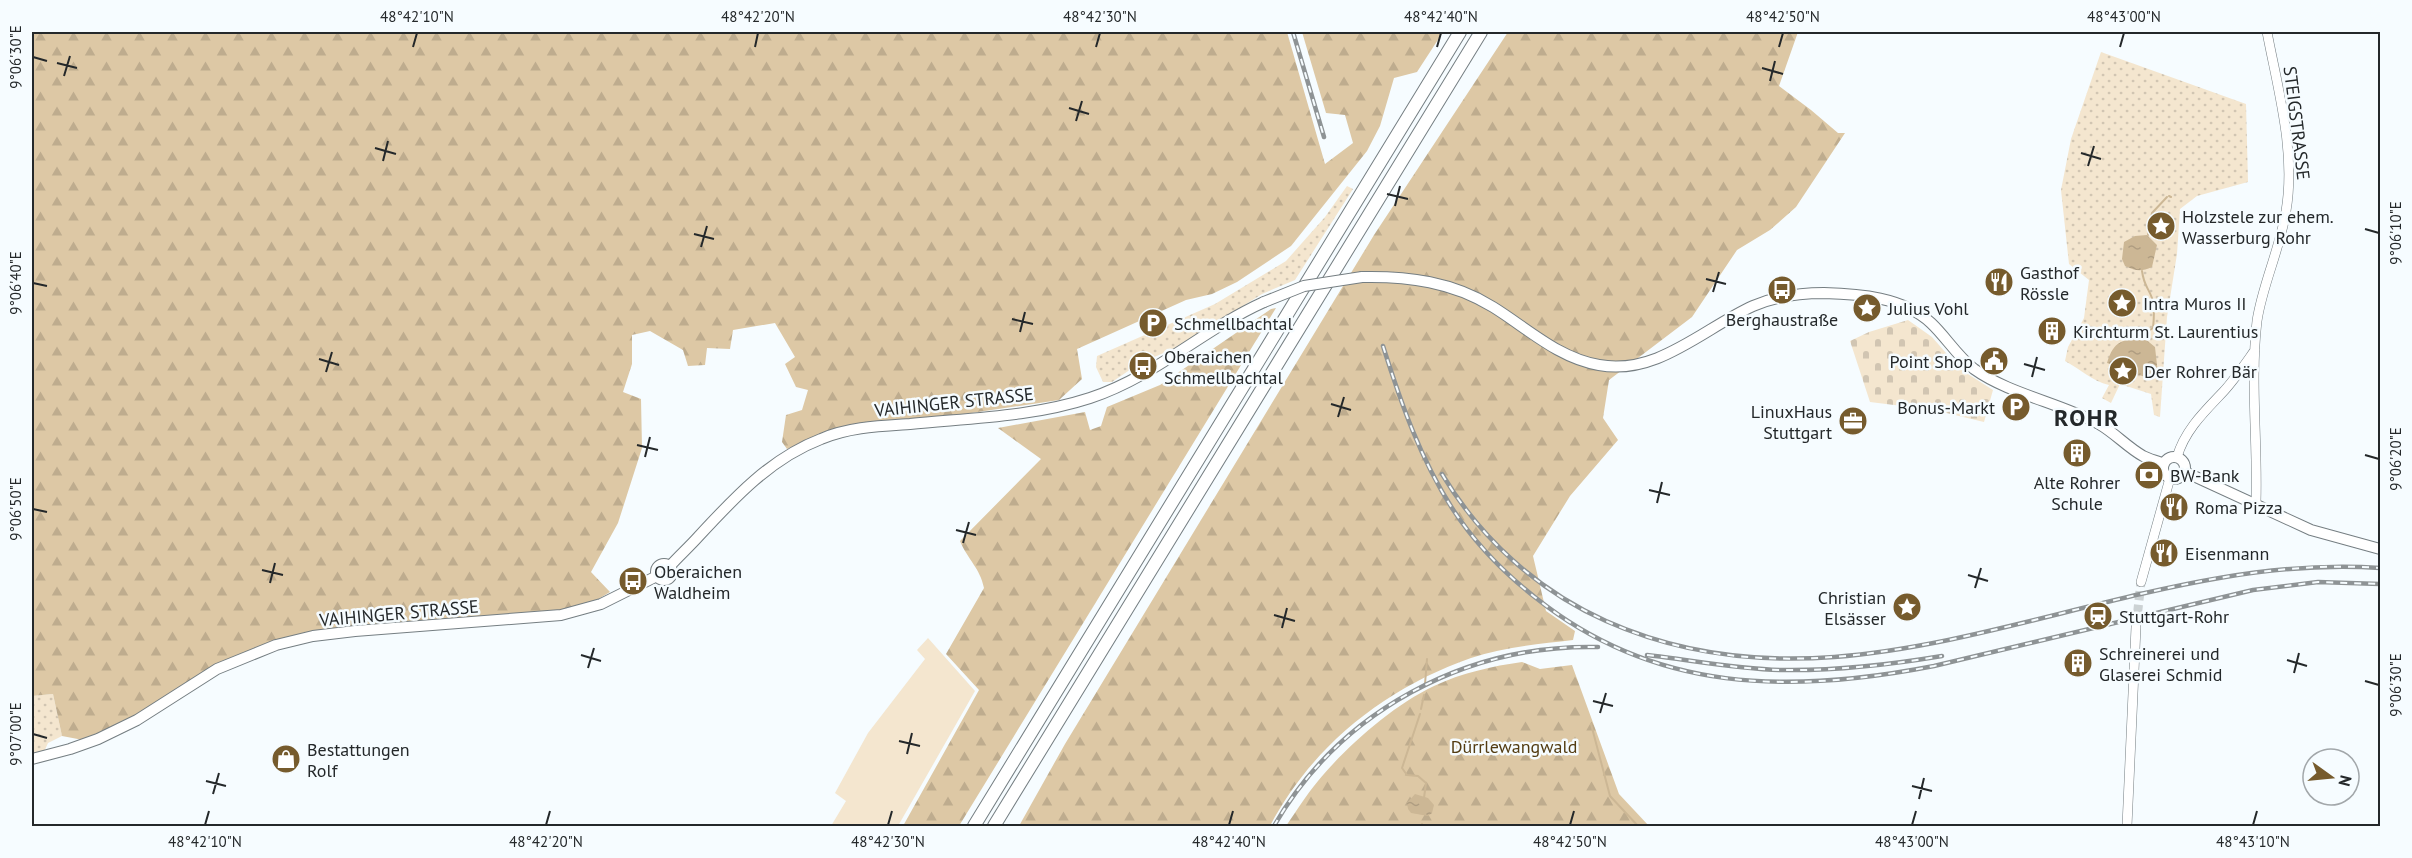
<svg xmlns="http://www.w3.org/2000/svg" width="2412" height="858" font-family="'PT Sans',sans-serif">
<defs>
<pattern id="grass-dots" width="8" height="8" patternUnits="userSpaceOnUse" patternTransform="scale(1.5)"><rect width="8" height="8" fill="#f4e6cf"/><path d="M2 2h.1M6 6h.1" fill="none" stroke="#d1c5b2" stroke-width="1.8" stroke-linecap="round"/></pattern>
<pattern id="forest-firs" width="22" height="20" patternUnits="userSpaceOnUse" patternTransform="scale(1.5)"><rect width="22" height="20" fill="#ddc8a5"/><path d="M5 1l3.5 6h-7zM16 11l3.5 6h-7z" fill="#beac8e"/></pattern>
<pattern id="cemetery-stones" width="16" height="16" patternUnits="userSpaceOnUse" patternTransform="scale(1.5)"><rect width="16" height="16" fill="#f4e6cf"/><path d="M2 7V4a2 2 0 0 1 4 0v3zM10 15v-3a2 2 0 0 1 4 0v3z" fill="#d1c5b2"/></pattern>
<pattern id="water-ripples" width="26" height="14" patternUnits="userSpaceOnUse" patternTransform="scale(1.5)"><rect width="26" height="14" fill="#ccb795"/><path d="M2 4q2-2 4 0t4 0M15 11q2-2 4 0t4 0" fill="none" stroke="#af9d81"/></pattern>
</defs>
<rect width="100%" height="100%" fill="#f6fcff"/>
<path fill="url(#grass-dots)" d="M2101,52L2246,104L2248,182L2197,196L2180,209L2177,254L2167,317L2160,417L2154,415L2151,394L2120,384L2111,403L2102,398L2109,385C2092,381 2080,369 2065,361L2068,347L2084,318L2089,280L2069,264L2061,190L2071,139Z
M1347,186L1353,189L1295,280L1262,294L1181,345L1137,365L1112,382H1103L1096,367L1097,356L1215,304L1286,261L1325,217Z
M53,694L62,736L48,743L43,754L32,756V696Z"/>
<path fill="url(#forest-firs)" d="M32,32H1287L1325,164L1353,143L1345,115L1326,113L1302,32H1443L1417,72L1394,78L1380,126L1367,151L1291,246L1237,282L1212,294L1186,300L1077,349L1082,379L1059,400L818,436L787,449L782,442L786,415L802,410L808,390L796,387L785,364L795,357L775,323L733,330L730,349L707,348L705,365L688,366L683,350L650,331L632,335V364L623,392L641,399L642,448L618,523L591,572L610,592L590,604L566,611L265,644L119,725L83,740L62,736L53,694L32,696Z
M1508,32H1798L1779,86L1811,110L1838,133H1845L1796,207L1770,230L1737,250L1692,317L1609,380L1603,418L1618,440L1570,496L1533,556L1546,611L1575,631L1573,640C1539,644 1503,647 1471,658C1385,688 1312,746 1270,826H1019L1065,744L1374,235Z
M1276,308L959,826H903L979,690L946,654L984,588C980,568 968,560 960,541L1041,459L998,428L1085,412L1090,430L1101,426L1107,407L1160,385L1271,309Z
M1522,662L1540,669L1572,665L1619,794L1649,826H1286C1296,812 1306,795 1318,781C1347,746 1392,706 1434,686C1461,673 1493,666 1522,662Z"/>
<path fill="url(#cemetery-stones)" d="M1908,320L1932,337L1960,369L1993,390L1984,422L1934,410L1870,402L1850,341L1869,332Z"/>
<path fill="#f4e6cf" d="M928,638L975,691L898,826H831L846,801L835,793L868,733L925,659L917,650Z"/>
<path fill="url(#water-ripples)" d="M2147,235L2157,245L2152,267C2141,272 2136,271 2125,266L2122,259L2124,242L2135,236Z
M2144,338L2155,347L2158,374H2155L2153,380L2107,363C2114,340 2122,340 2144,338Z
M1415,794L1428,798L1434,805L1432,813L1428,816L1411,813L1408,809L1407,803Z"/>
<g fill="none" stroke-linecap="round" stroke-linejoin="round">
<path stroke="#ccb795" stroke-width="2" d="M2169,196L2171,197
M2148,235L2152,213L2167,197
M2142,271C2144,286 2148,287 2152,298C2155,308 2154,319 2153,328L2147,332L2149,335L2144,338
M1425,684L1427,659
M1421,709L1424,695
M1420,714L1402,768L1407,775L1418,776L1426,783L1424,798
M1591,724L1610,796L1638,826
M1422,826V824"/>
<path stroke="#ccd2d4" stroke-width="9" stroke-dasharray="9 4.5" stroke-linecap="butt" d="M2136,627L2141,582"/>
<g stroke="#757e82" stroke-width="10">
<path id="tertiary" d="M2177,457C2185,430 2204,412 2223,392C2235,379 2245,364 2255,350
M2256,503C2258,443 2250,381 2257,321C2262,286 2280,249 2286,211C2296,152 2278,90 2267,32
M2141,582L2170,478
M2127,826L2136,627"/>
</g>
<g stroke="#757e82" stroke-width="12">
<path id="secondary" d="M1362,277C1408,276 1453,282 1493,307C1527,328 1558,358 1599,365C1657,376 1704,328 1753,306C1776,296 1799,293 1824,293C1859,294 1903,297 1931,323C1946,337 1957,356 1974,369C2009,394 2060,403 2099,424C2115,433 2127,447 2143,456C2149,459 2157,461 2164,464
M2163 468a11 11 0 1 1 22 0a11 11 0 1 1-22 0Z
M2185,472L2311,530L2380,549
M656 572a8 8 0 1 1 16 0a8 8 0 1 1-16 0Z
M670,566C679,556 689,547 698,537C734,498 771,458 821,439C849,427 880,426 910,424C970,418 1032,417 1090,398C1156,376 1202,330 1264,302
M32,759L70,749L98,739L137,720L217,669L276,645L313,636L355,631L561,615L601,604L657,576"/>
</g>
<g stroke="#757e82" stroke-width="14">
<path id="motorway" d="M974,826L1460,32
M994,826L1481,32"/>
</g>
<use href="#tertiary" stroke="#fff" stroke-width="9"/>
<use href="#secondary" stroke="#fff" stroke-width="10"/>
<use href="#motorway" stroke="#fff" stroke-width="12"/>
<g stroke="#8e9395" stroke-width="4.5">
<path id="rail" d="M1293,32L1324,137
M1383,346C1401,403 1420,458 1452,508C1474,542 1504,573 1536,598C1655,693 1790,694 1934,666L2253,590L2318,582L2380,584
M1442,474C1481,539 1537,590 1606,621C1863,736 2118,549 2380,568
M1647,655C1691,660 1736,669 1781,670C1835,671 1888,665 1942,656
M1274,826C1340,711 1466,644 1598,647"/>
</g>
<use href="#rail" stroke="#f6fcff" stroke-width="2" stroke-dasharray="7" stroke-linecap="butt"/>
<g stroke="#757e82" stroke-width="12" stroke-linecap="butt">
<path id="secondary-bridge" d="M1264,302L1304,286L1362,277"/>
</g>
<use href="#secondary-bridge" stroke="#fff" stroke-width="10"/>
</g>
<path fill="none" stroke="#24282a" stroke-width="2" d="M413,47L417,33M755,47L758,33M1096,47L1100,33M1437,47L1441,33M1779,47L1783,33M2120,47L2124,33M33,57L47,61M57,63L77,68M1762,68L1783,74M64,76L70,56M1770,81L1775,61M1069,108L1089,114M1076,121L1082,101M375,148L396,154M2081,153L2101,159M383,161L388,141M2088,166L2094,146M1387,194L1408,199M1395,206L1400,186M2365,229L2379,233M694,234L714,239M701,247L707,226M1706,279L1726,284M33,283L47,286M1713,292L1719,272M1012,319L1033,324M1020,332L1025,312M319,359L339,365M2024,364L2045,370M326,372L332,352M2032,377L2037,357M1331,404L1351,410M1338,417L1344,397M637,445L658,450M2365,455L2379,459M645,457L650,437M1649,490L1670,495M1657,503L1662,482M33,509L47,512M956,530L976,535M963,543L969,522M262,570L283,575M1968,575L1988,581M270,583L275,563M1975,588L1981,568M1274,615L1295,621M1282,628L1287,608M581,655L601,661M2287,660L2307,666M588,668L594,648M2294,673L2299,653M2365,681L2379,685M1593,701L1613,706M1600,713L1606,693M33,734L47,738M899,741L920,746M907,754L912,733M206,781L226,786M1912,786L1932,791M213,794L219,773M1919,799L1924,778M205,825L209,811M546,825L550,811M888,825L892,811M1229,825L1233,811M1570,825L1574,811M1912,825L1916,811M2253,825L2257,811"/>
<defs>
<g id="sight-disc" transform="scale(1.5)"><circle r="9.5" fill="#765b2d" stroke="#f6fcff"/><path d="M0-6L1.8-2.2L6-1.7L2.9 1.2L3.7 5.4L0 3.3L-3.7 5.4L-2.9 1.2L-6-1.7L-1.8-2.2Z" fill="#fff"/></g>
<g id="restaurant-disc" transform="scale(1.5)"><circle r="9.5" fill="#765b2d" stroke="#f6fcff"/><path d="M-5-6h1v4h1v-4h1v4h1v-4h1v5L-1.5 .5V6h-2V.5L-5-1ZM5-6V6H3V1.5H1.5Q1.5-4 5-6Z" fill="#fff"/></g>
<g id="bus-disc" transform="scale(1.5)"><circle r="9.5" fill="#765b2d" stroke="#f6fcff"/><path d="M-5-6H5V4H4V6H2V4H-2V6H-4V4H-5ZM-3.5-4V0h7V-4ZM-3.5 1.2v1.5H-2V1.2ZM2 1.2v1.5H3.5V1.2Z" fill="#fff"/></g>
<g id="parking-disc" transform="scale(1.5)"><circle r="9.5" fill="#765b2d" stroke="#f6fcff"/><path d="M-3.5-5.5H1a3.5 3.5 0 0 1 0 7H-1V5.5H-3.5ZM-1-3.4V-.6H.8a1.4 1.4 0 0 0 0-2.8Z" fill="#fff"/></g>
<g id="building-disc" transform="scale(1.5)"><circle r="9.5" fill="#765b2d" stroke="#f6fcff"/><path d="M-4-6H4V6H1V3H-1V6H-4ZM-2.5-4.3h1.7v1.8h-1.7ZM.8-4.3h1.7v1.8H.8ZM-2.5-1h1.7V.8h-1.7ZM.8-1h1.7V.8H.8Z" fill="#fff"/></g>
<g id="civic-disc" transform="scale(1.5)"><circle r="9.5" fill="#765b2d" stroke="#f6fcff"/><path d="M-.6-6.5H3V-4.5H.6V-3L4-1V1h2V6H-6V1h2V-1L-.6-3ZM-1.2 2.5V6h2.4V2.5Z" fill="#fff"/></g>
<g id="office-disc" transform="scale(1.5)"><circle r="9.5" fill="#765b2d" stroke="#f6fcff"/><path d="M-6-3h4V-5.5h4V-3h4V5H-6ZM-1-4.5V-3h2v-1.5ZM-6 0V1H6V0Z" fill="#fff"/></g>
<g id="bank-disc" transform="scale(1.5)"><circle r="9.5" fill="#765b2d" stroke="#f6fcff"/><path d="M-6-4H6V4H-6ZM0-2.3a2.3 2.3 0 1 0 0 4.6a2.3 2.3 0 1 0 0-4.6Z" fill="#fff"/></g>
<g id="station-disc" transform="scale(1.5)"><circle r="9.5" fill="#765b2d" stroke="#f6fcff"/><path d="M-3-6H3Q5-6 5-4V2Q5 4 3 4L4.5 6H3L1.5 4h-3L-3 6H-4.5L-3 4Q-5 4-5 2V-4Q-5-6-3-6ZM-3.5-4v3h7v-3ZM-3.5 1v1.5H-2V1ZM2 1v1.5H3.5V1Z" fill="#fff"/></g>
<g id="shop-disc" transform="scale(1.5)"><circle r="9.5" fill="#765b2d" stroke="#f6fcff"/><path d="M-5-2.5h2.3a2.7 3.5 0 0 1 5.4 0H5L5.5 6h-11ZM-1.5-2.5h3a1.5 2.3 0 0 0-3 0Z" fill="#fff"/></g>
</defs>
<g fill-rule="evenodd">
<use href="#sight-disc" x="2161" y="226"/>
<use href="#restaurant-disc" x="1999" y="282"/>
<use href="#bus-disc" x="1782" y="290"/>
<use href="#sight-disc" x="2122" y="303"/>
<use href="#sight-disc" x="1867" y="308"/>
<use href="#parking-disc" x="1153" y="323"/>
<use href="#building-disc" x="2052" y="331"/>
<use href="#civic-disc" x="1994" y="361"/>
<use href="#bus-disc" x="1143" y="366"/>
<use href="#sight-disc" x="2123" y="371"/>
<use href="#parking-disc" x="2016" y="407"/>
<use href="#office-disc" x="1853" y="421"/>
<use href="#building-disc" x="2077" y="453"/>
<use href="#bank-disc" x="2149" y="475"/>
<use href="#restaurant-disc" x="2174" y="507"/>
<use href="#restaurant-disc" x="2164" y="553"/>
<use href="#bus-disc" x="633" y="581"/>
<use href="#sight-disc" x="1907" y="607"/>
<use href="#station-disc" x="2098" y="616"/>
<use href="#building-disc" x="2078" y="663"/>
<use href="#shop-disc" x="286" y="759"/>
</g>
<g text-anchor="middle" dominant-baseline="central" stroke-width="5" stroke-linejoin="round" paint-order="stroke">
<g font-size="18" fill="#24282a" stroke="#f6fcff">
<text transform="translate(2297 123) rotate(83)">STEIGSTRASSE</text>
<text transform="translate(954 402) rotate(-6)">VAIHINGER STRASSE</text>
<text transform="translate(399 613) rotate(-5)">VAIHINGER STRASSE</text>
</g>
<g font-size="18" fill="#24282a" stroke="#f6fcff" text-anchor="start">
<text x="2182" y="216">Holzstele zur ehem.<tspan x="2182" dy="21">Wasserburg Rohr</tspan></text>
<text x="2020" y="272">Gasthof<tspan x="2020" dy="21">Rössle</tspan></text>
<text x="2143" y="303">Intra Muros II</text>
<text x="1888" y="308">Julius Vohl</text>
<text x="1782" y="319" text-anchor="middle">Berghaustraße</text>
<text x="1174" y="323">Schmellbachtal</text>
<text x="2073" y="331">Kirchturm St. Laurentius</text>
<text x="1164" y="356">Oberaichen<tspan x="1164" dy="21">Schmellbachtal</tspan></text>
<text x="1973" y="361" text-anchor="end">Point Shop</text>
<text x="2144" y="371">Der Rohrer Bär</text>
<text x="1995" y="407" text-anchor="end">Bonus-Markt</text>
<text x="1832" y="411" text-anchor="end">LinuxHaus<tspan x="1832" dy="21">Stuttgart</tspan></text>
<text x="2170" y="475">BW-Bank</text>
<text x="2077" y="482" text-anchor="middle">Alte Rohrer<tspan x="2077" dy="21">Schule</tspan></text>
<text x="2195" y="507">Roma Pizza</text>
<text x="2185" y="553">Eisenmann</text>
<text x="654" y="571">Oberaichen<tspan x="654" dy="21">Waldheim</tspan></text>
<text x="1886" y="597" text-anchor="end">Christian<tspan x="1886" dy="21">Elsässer</tspan></text>
<text x="2119" y="616">Stuttgart-Rohr</text>
<text x="2099" y="653">Schreinerei und<tspan x="2099" dy="21">Glaserei Schmid</tspan></text>
<text x="307" y="749">Bestattungen<tspan x="307" dy="21">Rolf</tspan></text>
</g>
<g font-size="18" fill="#533c12" stroke="#f6fcff">
<text x="1514" y="746">Dürrlewangwald</text>
</g>
<g font-size="24" font-weight="bold" letter-spacing="1.5" fill="#24282a" stroke="#f6fcff">
<text x="2087" y="417">ROHR</text>
</g>
</g>
<rect width="2412" height="858" fill="none" stroke="#f6fcff" stroke-width="66"/>
<g transform="translate(2331 777) rotate(105)"><circle r="28" fill="#f6fcff" stroke="#a2a7aa" stroke-width="1.5"/>
<path d="M0-4.5L10 22L0 15L-10 22Z" fill="#765b2d"/>
<text y="-9" font-size="16" font-weight="bold" text-anchor="middle" fill="#24282a">N</text>
</g>
<rect x="33" y="33" width="2346" height="792" fill="none" stroke="#24282a" stroke-width="2"/>
<g font-size="15" text-anchor="middle" fill="#24282a">
<text x="417" y="22">48°42'10"N</text>
<text x="758" y="22">48°42'20"N</text>
<text x="1100" y="22">48°42'30"N</text>
<text x="1441" y="22">48°42'40"N</text>
<text x="1783" y="22">48°42'50"N</text>
<text x="2124" y="22">48°43'00"N</text>
<text transform="translate(16 57) rotate(-90)" y="5">9°06'30"E</text>
<text transform="translate(2396 233) rotate(-90)" y="5">9°06'10"E</text>
<text transform="translate(16 283) rotate(-90)" y="5">9°06'40"E</text>
<text transform="translate(2396 459) rotate(-90)" y="5">9°06'20"E</text>
<text transform="translate(16 509) rotate(-90)" y="5">9°06'50"E</text>
<text transform="translate(2396 685) rotate(-90)" y="5">9°06'30"E</text>
<text transform="translate(16 734) rotate(-90)" y="5">9°07'00"E</text>
<text x="205" y="847">48°42'10"N</text>
<text x="546" y="847">48°42'20"N</text>
<text x="888" y="847">48°42'30"N</text>
<text x="1229" y="847">48°42'40"N</text>
<text x="1570" y="847">48°42'50"N</text>
<text x="1912" y="847">48°43'00"N</text>
<text x="2253" y="847">48°43'10"N</text>
</g>
</svg>
